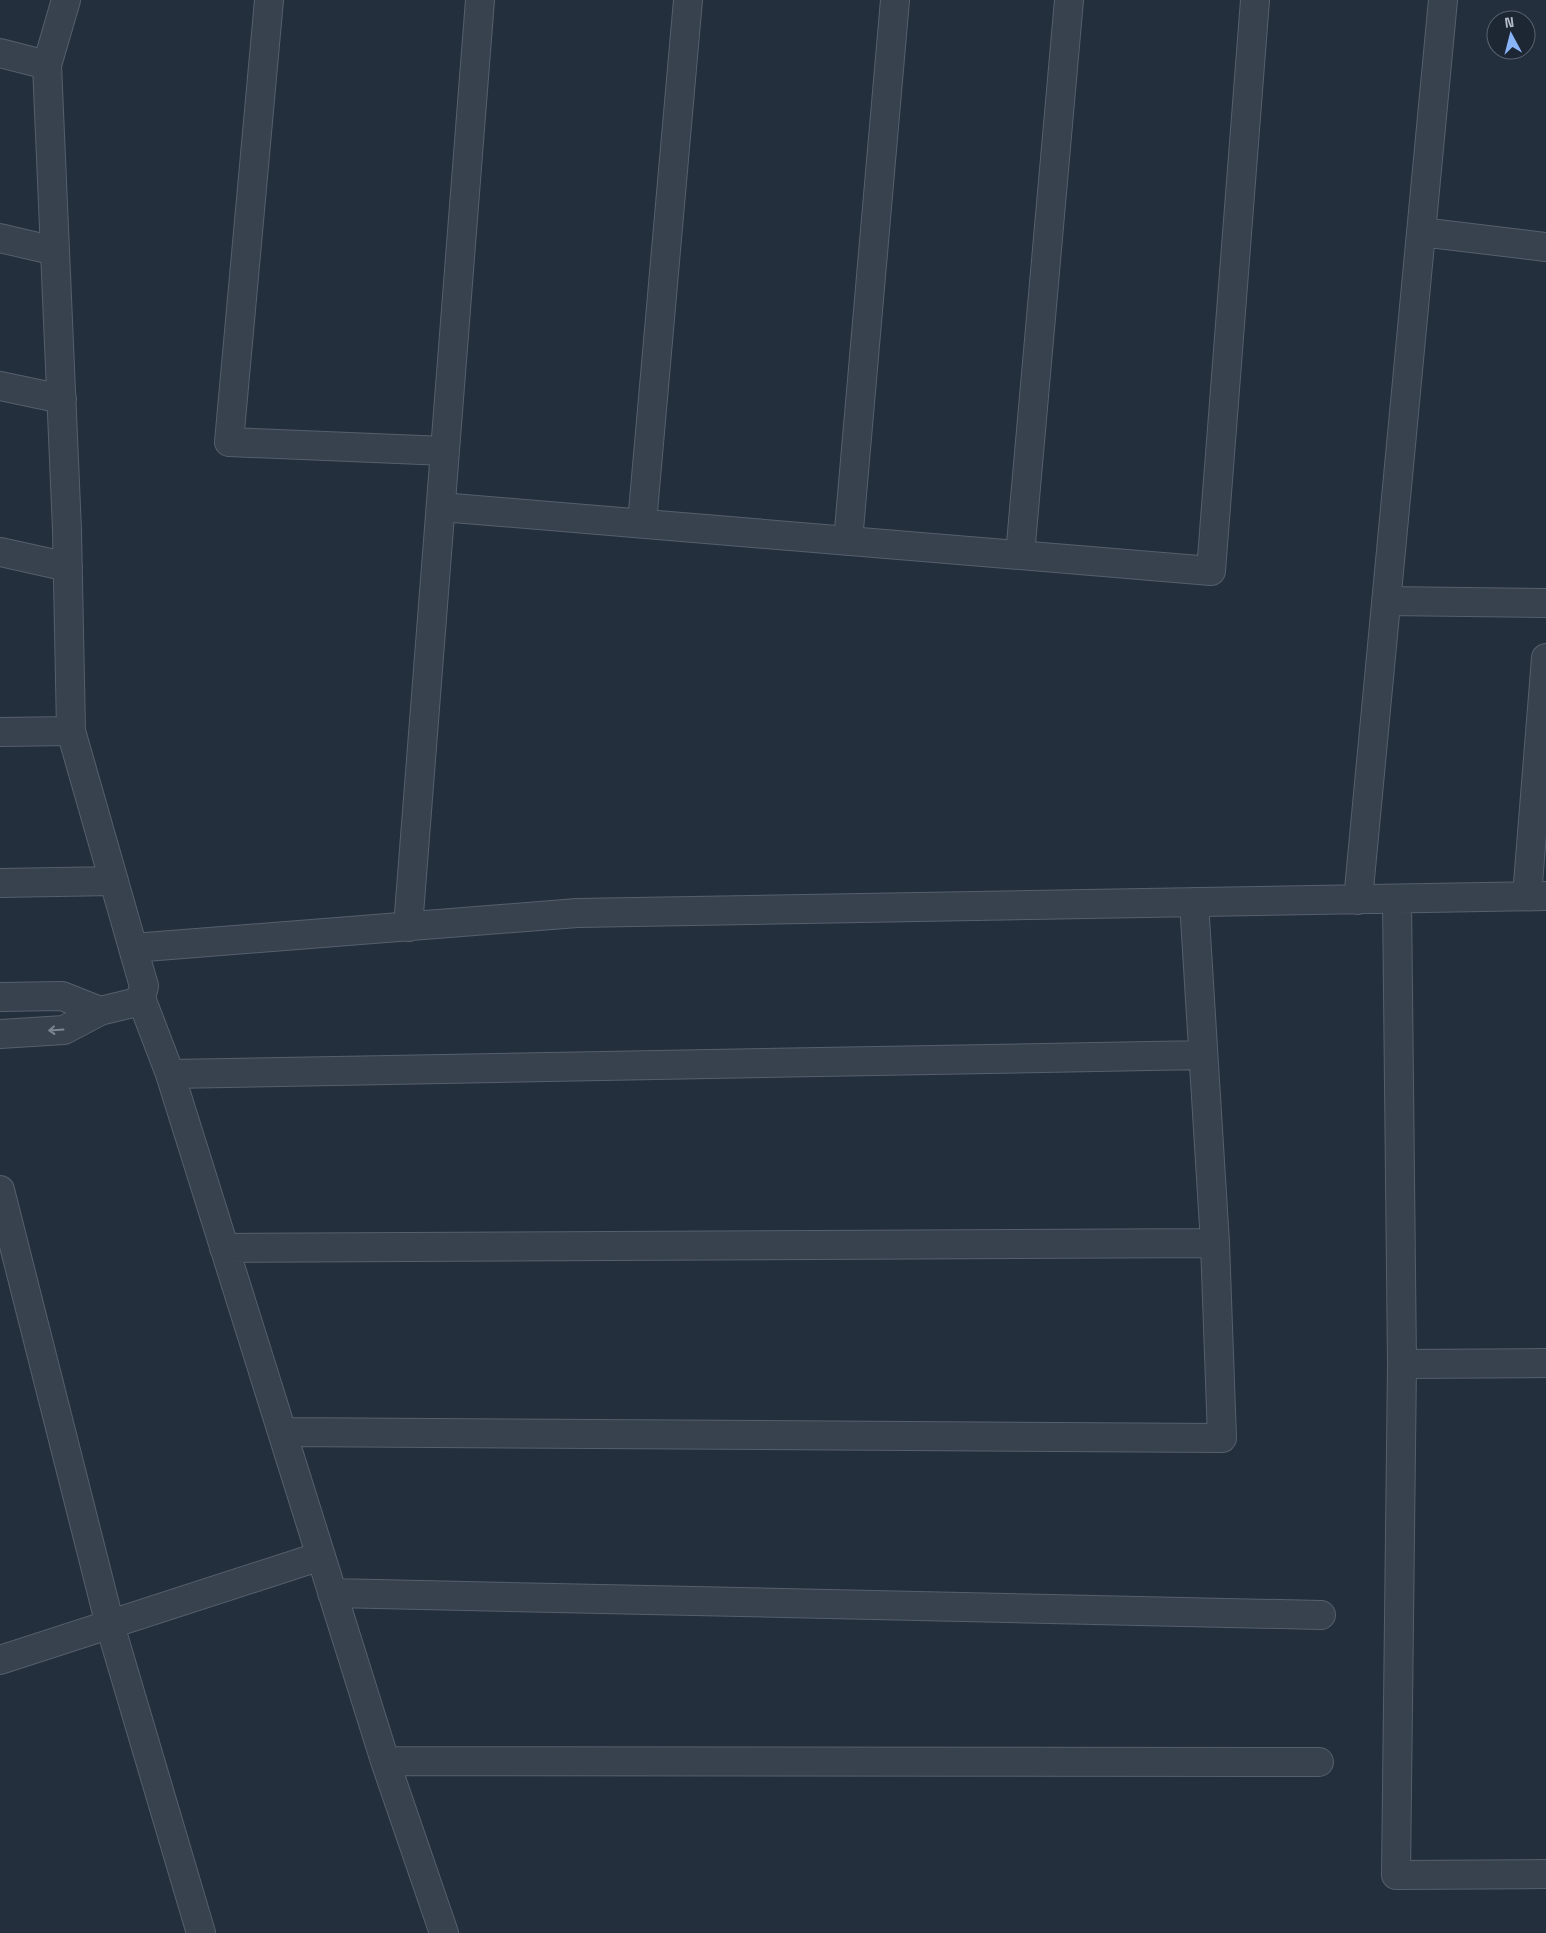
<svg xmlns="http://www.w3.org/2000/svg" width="1546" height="1933" font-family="'Space Grotesk',sans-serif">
<rect width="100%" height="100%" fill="#242f3e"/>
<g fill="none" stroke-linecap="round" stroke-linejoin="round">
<g stroke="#565f6c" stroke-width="30">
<path id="minor" d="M66,0L47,65L67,530L71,731L133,948
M269,0L229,442L445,451
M0,53L47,65
M1421,232L1546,247
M0,238L55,251
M0,386L62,399
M441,507L1211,571L1255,0
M642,523L688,0
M848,541L895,0
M0,552L68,567
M1020,555L1069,0
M1386,601L1546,603
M0,732L71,731
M0,883L114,881
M1527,896L1546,658
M1397,899L1402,1364
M1358,900L1443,0
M408,927L480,0
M0,997L62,996L100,1011
M141,998L170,1074L385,1761L444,1933
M0,1034L64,1030L100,1011L133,1003L141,998L144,986L133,948L577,913L1546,896
M170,1074L1203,1055
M0,1190L110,1625L201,1933
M224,1248L1215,1243
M1546,1363L1402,1364L1396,1875L1546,1874
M282,1432L1222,1438L1215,1243L1194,902
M332,1593L1321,1615
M0,1660L321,1556
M385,1761L1319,1762"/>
</g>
<use href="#minor" stroke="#38414e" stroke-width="28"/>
</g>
<defs><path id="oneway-shaft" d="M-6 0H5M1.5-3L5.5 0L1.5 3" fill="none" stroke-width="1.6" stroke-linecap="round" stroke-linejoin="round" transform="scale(1.25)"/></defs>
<use stroke="#7c8592" href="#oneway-shaft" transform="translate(56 1030) rotate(176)"/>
<g transform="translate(1511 35) rotate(353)"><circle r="24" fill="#1d2633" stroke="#59626f"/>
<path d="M0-4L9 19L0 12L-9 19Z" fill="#8ab4f8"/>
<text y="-8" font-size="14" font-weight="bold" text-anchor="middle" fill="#b4bcc9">N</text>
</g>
</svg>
